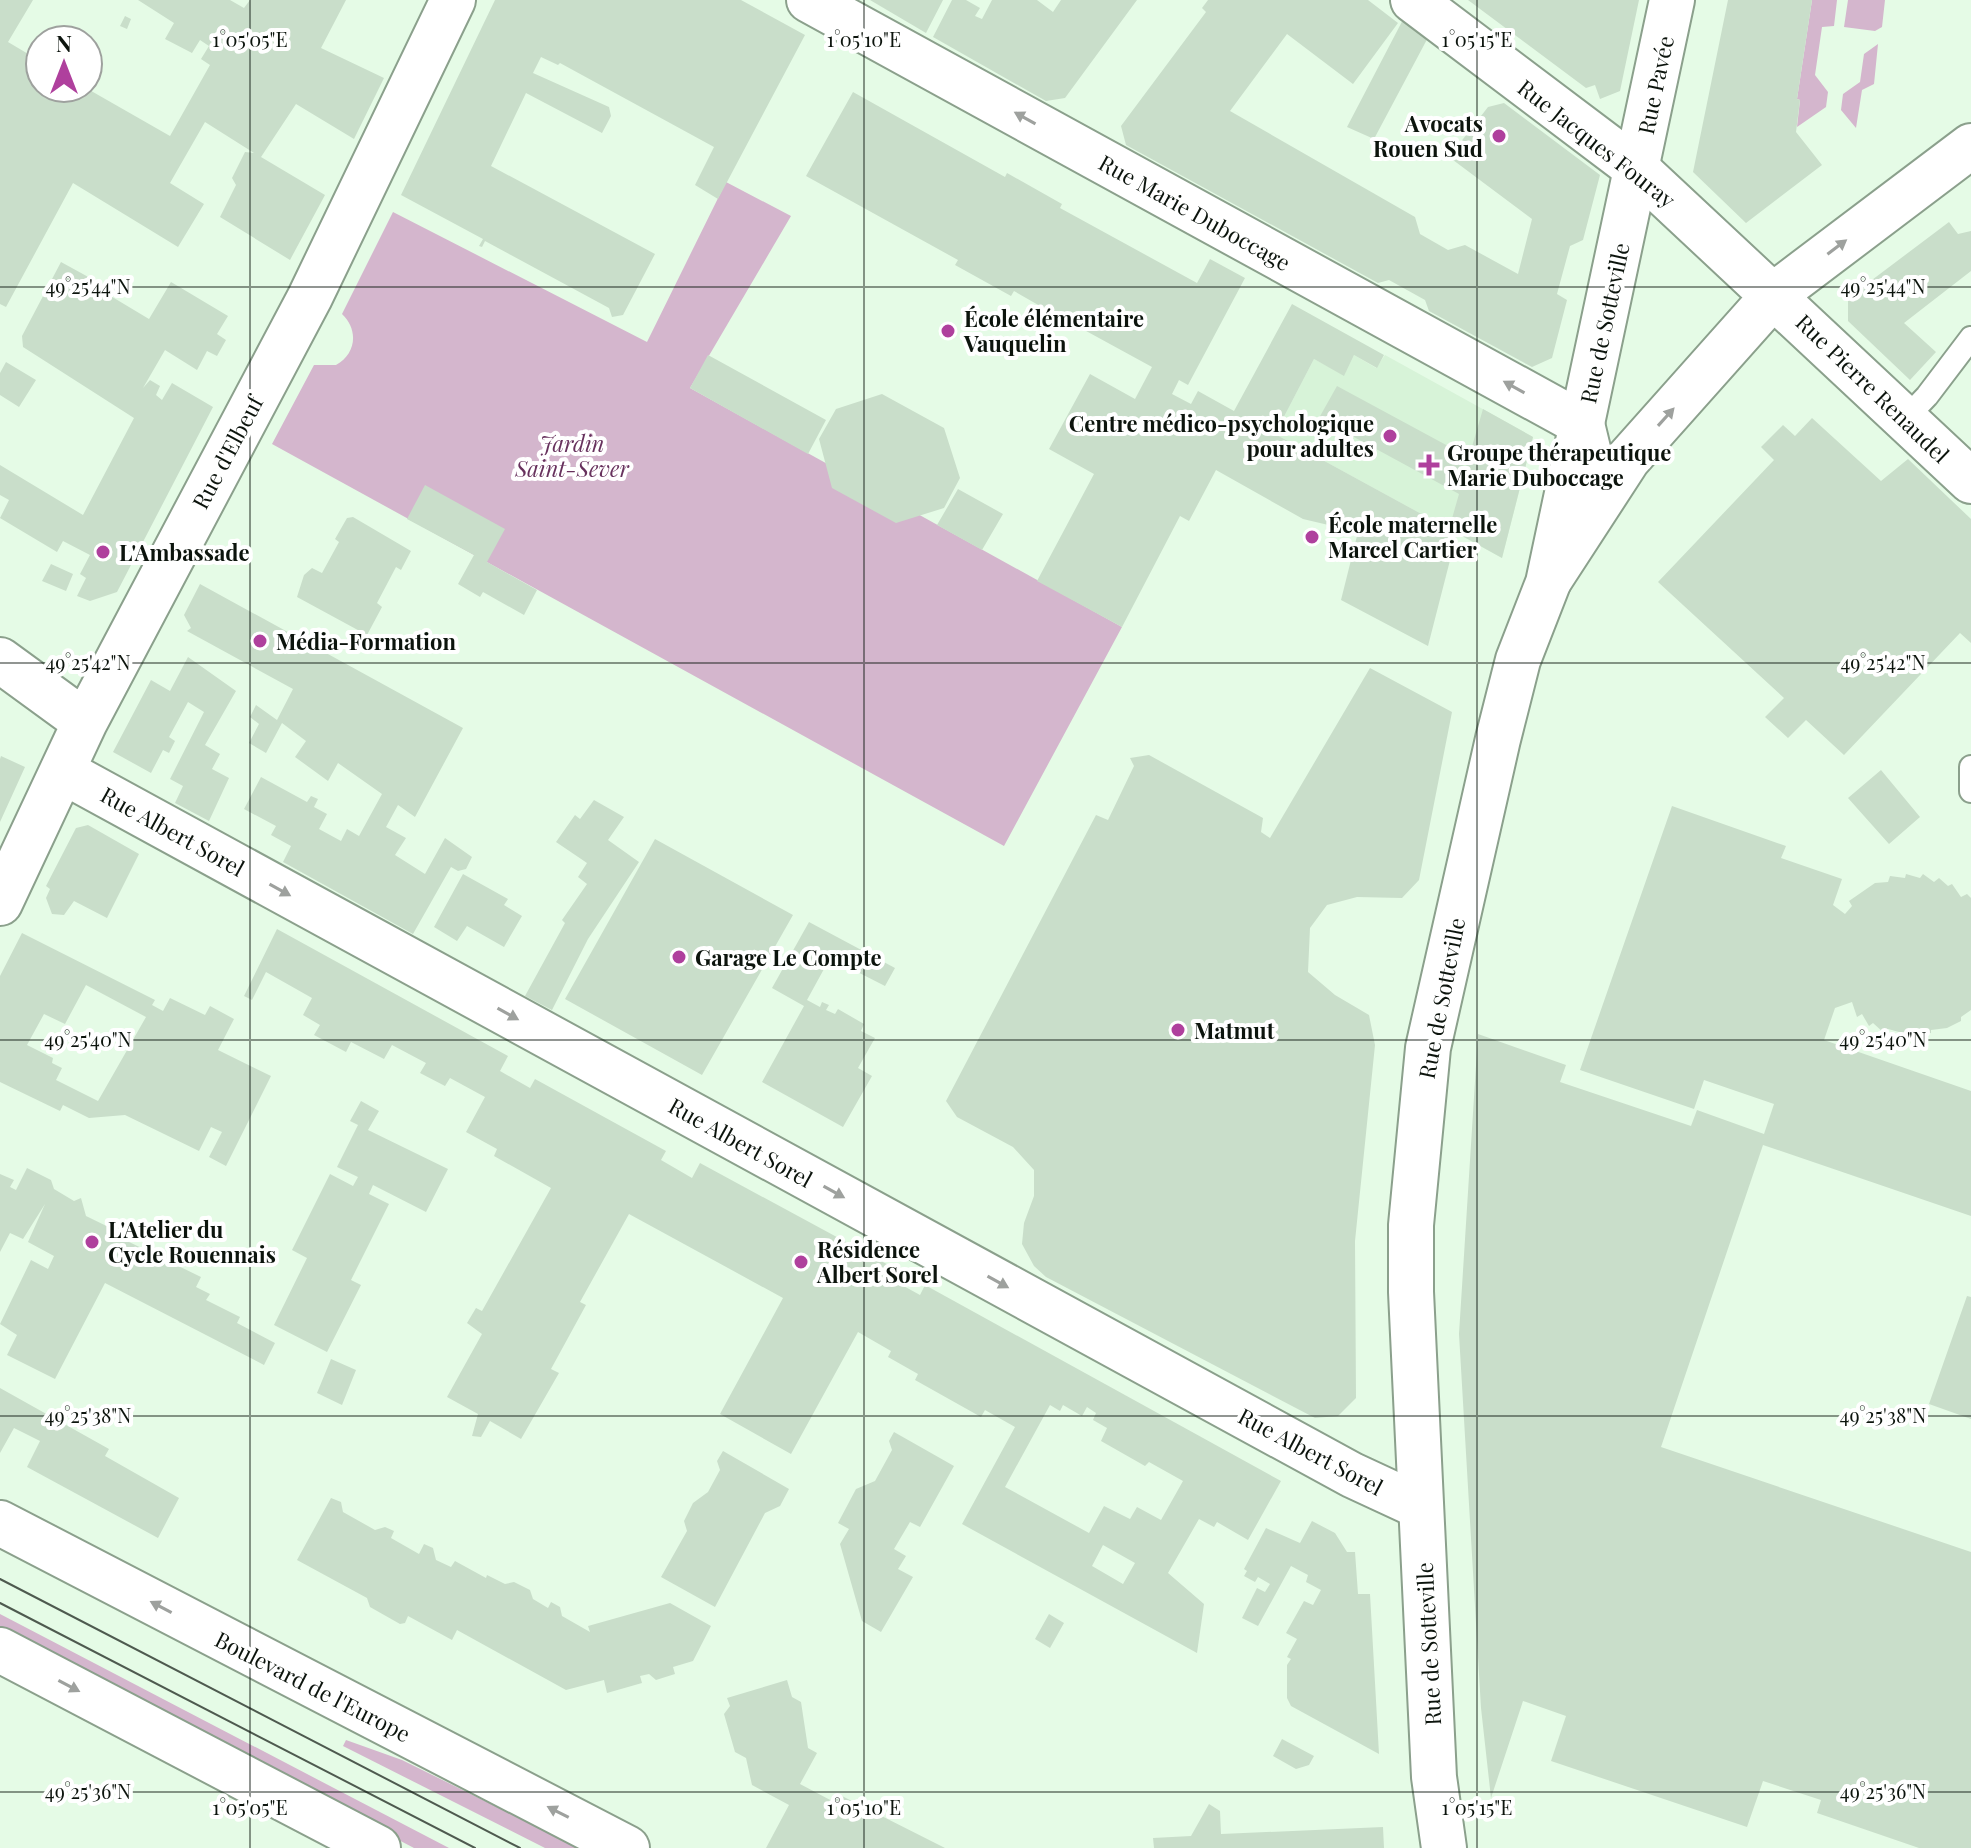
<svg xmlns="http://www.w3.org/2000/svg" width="1971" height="1848" font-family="'Playfair Display',serif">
<rect width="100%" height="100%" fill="#e5fbe6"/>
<path fill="#d7f3d8" d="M1354,355L1376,368L1385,355L1533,437L1502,558L1275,434L1314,359L1344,375Z"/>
<path fill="#d4b6cd" d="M1812,0H1837L1834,26L1822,27L1815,75L1828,92L1826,107L1797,127L1800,100L1797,99Z
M1848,0H1885L1882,27L1875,31L1844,27Z
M1878,44L1874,84L1862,90L1856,128L1841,110L1843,94L1860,82L1864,54Z
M726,182L791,216L690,388L1122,627L1004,846L272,444L314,365H336C356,354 359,330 342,314L393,212L647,342Z
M0,1614L449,1848H414L0,1631Z
M346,1740L402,1760L580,1848H545L343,1746Z"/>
<path fill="#c9deca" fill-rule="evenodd" d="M0,0H33L8,42L40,61V88H86L170,136L210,65L201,59L209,46L200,40L192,53L165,39L174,23L138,0H230L244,8L250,0H346L321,48L384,78L354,139L296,104L261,157L325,195L290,260L220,217L236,185L232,178L245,152L254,153L205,122L170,183L204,204L178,247L73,183L6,307L0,304Z
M495,0H741L805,35L718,199L695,185L714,147L560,63L558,65L541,57L533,73L609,107L611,116L602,133L526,93L491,166L655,254L623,315L612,317L609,308L485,241L482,247L479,246L483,239L401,195Z
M870,0H943L926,33Z
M952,0H966L980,8L975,16L982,19L992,0H1037L1053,12L1061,0H1137L1065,98L1046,101L933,37Z
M1208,0H1368L1398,23L1353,84L1287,34L1230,111L1415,217L1420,234L1448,250L1465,245L1518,274L1532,219L1449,157L1488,107L1504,103L1600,175L1583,240L1570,246L1557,294L1567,300L1552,358L1532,367L1429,311L1425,300L1389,280L1378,283L1126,145L1121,126L1206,12L1202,8Z
M1468,0H1639L1620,91L1600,99L1595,85L1586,88Z
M1728,0H1812L1797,99L1800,100L1796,132L1822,165L1746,223L1693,172Z
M1407,12L1432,30L1374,139L1347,127Z
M125,16L131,19L127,29L120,26Z
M853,92L1005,177L1007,173L1062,204L1060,208L1197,283L1210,259L1245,278L1188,385L1179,380L1172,394L1191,404L1198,391L1234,411L1292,304L1384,355L1377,368L1354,355L1344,376L1314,359L1275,434L1449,529L1459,494L1319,418L1337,386L1461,453L1456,462L1466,467L1483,409L1533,437L1502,558L1457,533L1428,646L1341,600L1358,532L1303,519L1216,470L1189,521L1180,516L1122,627L1037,581L1094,474L1049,449L1090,374L1135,399L1152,367L1055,314L1053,318L1045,314L1047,310L1014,291L1011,296L955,265L958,260L806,176Z
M1949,222L1958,234L1971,231V271L1904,323L1936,352L1910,380L1848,321V298Z
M61,262L112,290L109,295L149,319L171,282L228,316L217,334L226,340L217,356L207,351L197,370L165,350L143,388L150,380L160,386L156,395L162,400L172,383L213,407L117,592L90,601L77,596L86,578L80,574L90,555L63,541L57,552L0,518L9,500L0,495V465L83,515L134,418L23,347L22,336Z
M708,355L826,420L808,454L690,388Z
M6,362L36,380L19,407L0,395V373Z
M882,394L944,428L960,478L944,508L896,523L832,488L819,439L836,409Z
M1812,418L1881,481L1908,459L1971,519V643L1960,633L1844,755L1806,720L1788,738L1765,717L1784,698L1658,582L1774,460L1761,447L1783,425L1795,436Z
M425,485L505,529L487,562L537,590L524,615L483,592L480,597L458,584L474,555L407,519Z
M958,489L1003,514L982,550L937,525Z
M353,517L411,551L401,570L396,567L377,603L382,607L367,635L297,597L304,575L312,568L322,573L339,542L335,539L347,518Z
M51,564L73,574L66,591L42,581Z
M200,584L463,728L415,817L398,805L386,827L406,838L395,855L425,874L445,838L472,857L466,869L458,871L451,867L413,934L283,862L291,846L271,835L276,826L244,809L261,777L307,802L311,796L318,799L314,807L327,814L319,829L341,841L347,829L359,836L382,794L338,763L328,781L295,757L306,741L282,723L266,753L249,743L259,724L250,717L256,705L277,720L293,689L187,631L191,628L184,615Z
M188,657L236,691L205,745L220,754L212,769L229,778L209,821L175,803L183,786L170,779L204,712L188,702L169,737L175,741L169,753L163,750L151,773L113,752L151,680L170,691Z
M1370,668L1452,712L1419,880L1402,898L1357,897L1327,905L1310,928L1308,972L1335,995L1369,1015L1375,1045L1355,1241L1356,1398L1338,1416L1315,1418L1046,1277L1034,1266L1022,1244L1024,1223L1034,1196V1170L1013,1147L957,1117L946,1101L1096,815L1108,820L1134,766L1130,758L1149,755L1263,818L1261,832L1270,838Z
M1,756L25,767L0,822V759Z
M1881,770L1920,817L1889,844L1848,798Z
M594,800L624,817L608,840L639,862L588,939L552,1010L525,996L565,923L562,920L587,884L578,877L587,863L556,842L575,815L580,819Z
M1672,806L1786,846L1781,858L1842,879L1833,905L1845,914L1852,906L1849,901L1875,883L1888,882L1890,876L1905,878L1906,874L1920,878L1923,874L1934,882L1939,878L1948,886L1952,884L1961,897L1967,894L1971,898V1010L1961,1017V1021L1947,1028L1931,1030V1033L1910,1035L1888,1029L1884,1033L1873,1023L1869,1026L1862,1014L1857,1017L1852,1002L1835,1008L1824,1040L1971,1091V1216L1763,1145L1661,1447L1971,1552V1848H1919L1817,1813L1821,1800L1763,1781L1747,1827L1551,1761L1566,1716L1523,1701L1491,1798L1481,1708L1459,1334L1478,1034L1566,1065L1560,1082L1691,1126L1697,1110L1764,1134L1774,1104L1704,1080L1694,1109L1580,1070Z
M88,825L139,854L107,918L74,901L64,915L52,914L46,898L50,889L46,886L76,828Z
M655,839L793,915L702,1075L565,999Z
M463,874L508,899L504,905L522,916L504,947L467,926L457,941L434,927Z
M809,922L895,968L885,986L830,958L807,1000L820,1007L822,1002L829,1005L826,1010L835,1014L838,1009L864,1024L861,1031L875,1038L858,1068L872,1076L843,1127L762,1082L804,1006L772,988Z
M277,929L508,1056L500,1071L530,1088L535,1079L666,1151L661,1160L692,1178L700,1163L894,1268L889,1278L920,1295L925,1285L1281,1481L1248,1540L1217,1522L1214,1527L1199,1519L1168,1573L1204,1604L1197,1653L962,1524L1015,1427L985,1410L981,1417L915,1380L918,1374L888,1357L891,1351L858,1332L791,1454L720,1414L783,1298L629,1214L580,1302L586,1305L551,1369L559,1373L521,1439L490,1421L481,1437L472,1436L478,1414L447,1397L482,1334L467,1323L476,1308L482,1311L551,1188L494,1156L497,1149L466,1132L485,1097L450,1078L445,1086L420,1073L426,1063L392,1045L384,1059L351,1042L346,1052L314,1035L320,1025L303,1015L312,998L266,972L252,1000L244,996ZM1050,1405L1060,1411L1063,1405L1082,1416L1087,1407L1096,1413L1093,1420L1107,1428L1101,1441L1145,1466L1149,1462L1183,1481L1161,1520L1137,1507L1130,1519L1104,1506L1089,1533L1005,1487ZM1103,1545L1135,1563L1123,1584L1092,1566Z
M22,933L155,1000L152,1005L163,1011L170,998L205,1015L210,1006L234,1019L218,1050L271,1076L226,1166L209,1157L222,1132L211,1127L199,1151L125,1115L89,1118L63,1105L60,1111L0,1082V976ZM86,985L146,1017L98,1101L56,1080L62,1068L52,1063L53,1058L27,1045L44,1014L65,1024Z
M361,1101L379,1111L368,1130L448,1169L426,1212L373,1185L369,1194L389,1204L351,1280L361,1285L327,1352L274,1325L307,1258L292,1250L330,1174L353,1186L358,1177L337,1167L358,1125L350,1121Z
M27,1168L51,1180L54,1189L74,1201L81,1198L86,1216L125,1235L123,1239L201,1277L196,1287L210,1294L206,1300L240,1317L237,1323L275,1343L264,1365L105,1283L55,1379L7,1355L17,1335L0,1324L31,1260L48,1269L54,1256L28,1242L45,1204L23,1239L10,1233L0,1252V1174L14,1180L10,1187L16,1190Z
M1967,1296L1971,1297V1419L1929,1404Z
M331,1359L356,1370L342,1405L317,1393Z
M0,1388L109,1449L105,1456L179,1498L158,1538L27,1467L40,1441L14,1428L0,1453Z
M894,1432L954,1466L920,1527L910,1522L894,1549L906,1556L898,1569L913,1577L881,1632L862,1621L840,1544L849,1529L838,1523L856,1489L875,1481L892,1450L889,1441Z
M723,1451L789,1489L780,1506L765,1513L715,1607L661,1577L687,1531L684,1521L693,1503L708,1492L720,1470L717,1461Z
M331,1498L341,1502L343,1512L375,1530L385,1527L394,1531L391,1538L419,1554L424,1544L433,1548L436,1560L451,1567L455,1561L486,1578L487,1575L505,1584L514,1582L530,1590L533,1599L548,1608L551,1602L560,1607L562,1616L590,1632L588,1626L670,1603L711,1626L693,1661L673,1667L675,1674L656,1680L649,1674L640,1676L642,1683L607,1693L604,1680L566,1690L457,1630L452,1640L408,1616L405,1623L400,1624L370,1607L367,1598L297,1560Z
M1312,1521L1335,1533L1347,1552H1355L1358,1594H1370L1379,1754L1291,1706L1287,1698V1665L1291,1659L1287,1657L1297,1639L1286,1633L1304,1601L1313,1605L1321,1590L1306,1582L1308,1575L1291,1566L1258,1626L1242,1618L1257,1588L1265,1592L1270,1584L1258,1577L1255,1582L1244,1576L1247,1571L1244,1569L1266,1528L1300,1543Z
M1049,1614L1064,1623L1050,1648L1035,1639Z
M787,1680L792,1697L801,1702L808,1748L817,1753L800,1784L834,1802L838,1794L945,1848H766L789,1805L752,1785L746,1758L735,1752L724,1714L730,1706L727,1698Z
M1282,1739L1314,1756L1309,1765L1296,1769L1273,1756Z
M1209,1804L1220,1811L1221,1834L1383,1827L1384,1848H1154L1153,1838L1191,1836Z"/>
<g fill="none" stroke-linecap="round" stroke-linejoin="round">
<g stroke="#8ba08c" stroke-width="26">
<path id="service" d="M1905,419L1927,396L1971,338
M1971,767V791"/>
</g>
<g stroke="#8ba08c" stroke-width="48">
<path id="minor" d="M809,0L1582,424L1600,499
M1413,0L1637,169L1971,481
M1550,579L1628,459L1775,294L1971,146
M64,772L1352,1475L1421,1507"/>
</g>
<g stroke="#8ba08c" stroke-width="48">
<path id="tertiary" d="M0,660L85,722
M0,903L85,722L310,297L453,0
M1444,1848L1434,1777L1411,1292V1225L1428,1048L1498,739L1518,660L1548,583L1672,0"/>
</g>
<g stroke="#8ba08c" stroke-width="48">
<path id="primary" d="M0,1523L627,1848
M0,1650L378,1848"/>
</g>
<use href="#service" stroke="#fff" stroke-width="22"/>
<use href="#minor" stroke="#fff" stroke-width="44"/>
<use href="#tertiary" stroke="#fff" stroke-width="44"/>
<use href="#primary" stroke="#fff" stroke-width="44"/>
<path stroke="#4e5a4f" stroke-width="2" d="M0,1579L520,1848
M0,1603L475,1848"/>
</g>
<defs><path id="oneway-solid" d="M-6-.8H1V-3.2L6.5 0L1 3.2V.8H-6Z" transform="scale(2)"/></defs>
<g fill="#9ea19e">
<use href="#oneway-solid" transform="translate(1025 118) rotate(-151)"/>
<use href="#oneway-solid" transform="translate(1837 247) rotate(-37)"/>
<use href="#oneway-solid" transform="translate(1514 387) rotate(-151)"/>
<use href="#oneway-solid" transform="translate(1666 417) rotate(-48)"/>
<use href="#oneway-solid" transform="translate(280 890) rotate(29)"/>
<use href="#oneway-solid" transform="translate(508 1014) rotate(29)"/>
<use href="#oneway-solid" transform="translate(834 1192) rotate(29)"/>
<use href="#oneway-solid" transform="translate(998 1282) rotate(29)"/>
<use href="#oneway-solid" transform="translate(161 1607) rotate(-152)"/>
<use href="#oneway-solid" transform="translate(69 1686) rotate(28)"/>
<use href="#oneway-solid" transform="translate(558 1812) rotate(-153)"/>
</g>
<path fill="none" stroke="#0c140d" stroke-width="2" stroke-opacity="0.45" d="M250,0V1848M864,0V1848M1477,0V1848M0,287H1971M0,663H1971M0,1040H1971M0,1416H1971M0,1792H1971"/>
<g fill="#af409d" stroke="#fff" stroke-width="3">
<circle cx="1499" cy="136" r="8"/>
<circle cx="948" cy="331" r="8"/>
<circle cx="1390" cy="436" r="8"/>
<path d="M1425 453h8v8h8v8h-8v8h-8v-8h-8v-8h8z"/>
<circle cx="1312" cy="537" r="8"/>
<circle cx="103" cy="552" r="8"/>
<circle cx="260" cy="641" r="8"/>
<circle cx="679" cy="957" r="8"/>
<circle cx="1178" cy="1030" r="8"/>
<circle cx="92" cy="1242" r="8"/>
<circle cx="801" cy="1262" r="8"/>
</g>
<g text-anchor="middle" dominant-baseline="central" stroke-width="8" stroke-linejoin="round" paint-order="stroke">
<g font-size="22" fill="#0c140d" stroke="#fff">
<text transform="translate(1655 85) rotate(-78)">Rue Pavée</text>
<text transform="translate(1597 143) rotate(38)">Rue Jacques Fouray</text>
<text transform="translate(1195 212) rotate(29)">Rue Marie Duboccage</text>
<text transform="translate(1604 323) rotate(-78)">Rue de Sotteville</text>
<text transform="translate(1873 388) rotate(44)">Rue Pierre Renaudel</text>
<text transform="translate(227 452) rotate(-62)">Rue d'Elbeuf</text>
<text transform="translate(173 831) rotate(29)">Rue Albert Sorel</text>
<text transform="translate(1441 998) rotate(-79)">Rue de Sotteville</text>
<text transform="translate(741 1142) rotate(29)">Rue Albert Sorel</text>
<text transform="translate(1311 1451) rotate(28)">Rue Albert Sorel</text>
<text transform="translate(1428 1644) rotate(-93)">Rue de Sotteville</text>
<text transform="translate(313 1686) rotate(27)">Boulevard de l'Europe</text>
</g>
<g font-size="22" font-weight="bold" fill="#0c140d" stroke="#fff" text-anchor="start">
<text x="1483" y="123" text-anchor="end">Avocats<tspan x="1483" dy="25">Rouen Sud</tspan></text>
<text x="964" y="318">École élémentaire<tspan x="964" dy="25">Vauquelin</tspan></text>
<text x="1374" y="423" text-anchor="end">Centre médico-psychologique<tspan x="1374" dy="25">pour adultes</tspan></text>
<text x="1447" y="452">Groupe thérapeutique<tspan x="1447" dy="25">Marie Duboccage</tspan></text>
<text x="1328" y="524">École maternelle<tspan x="1328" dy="25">Marcel Cartier</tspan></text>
<text x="119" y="552">L'Ambassade</text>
<text x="276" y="641">Média-Formation</text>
<text x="695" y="957">Garage Le Compte</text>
<text x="1194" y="1030">Matmut</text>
<text x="108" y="1229">L'Atelier du<tspan x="108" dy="25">Cycle Rouennais</tspan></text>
<text x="817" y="1249">Résidence<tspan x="817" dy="25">Albert Sorel</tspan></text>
</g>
<g font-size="22" font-style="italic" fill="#67315d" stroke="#fff">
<text x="572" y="443">Jardin<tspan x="572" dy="25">Saint-Sever</tspan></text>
</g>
</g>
<g font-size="20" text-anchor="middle" fill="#0c140d" stroke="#fff" stroke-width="8" stroke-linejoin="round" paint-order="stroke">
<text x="250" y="47">1°05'05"E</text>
<text x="864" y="47">1°05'10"E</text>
<text x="1477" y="47">1°05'15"E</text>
<text x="88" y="294">49°25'44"N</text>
<text x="1883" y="294">49°25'44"N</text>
<text x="88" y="670">49°25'42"N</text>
<text x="1883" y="670">49°25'42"N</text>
<text x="88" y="1047">49°25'40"N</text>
<text x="1883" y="1047">49°25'40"N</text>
<text x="88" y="1423">49°25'38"N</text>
<text x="1883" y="1423">49°25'38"N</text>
<text x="88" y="1799">49°25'36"N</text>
<text x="1883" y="1799">49°25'36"N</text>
<text x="250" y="1815">1°05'05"E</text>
<text x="864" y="1815">1°05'10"E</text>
<text x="1477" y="1815">1°05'15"E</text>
</g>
<g transform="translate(64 64)"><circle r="38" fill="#ffffff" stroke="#9ea19e" stroke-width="2"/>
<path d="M0-6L14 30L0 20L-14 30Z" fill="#af409d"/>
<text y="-12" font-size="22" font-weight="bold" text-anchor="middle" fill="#0c140d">N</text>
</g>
</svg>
